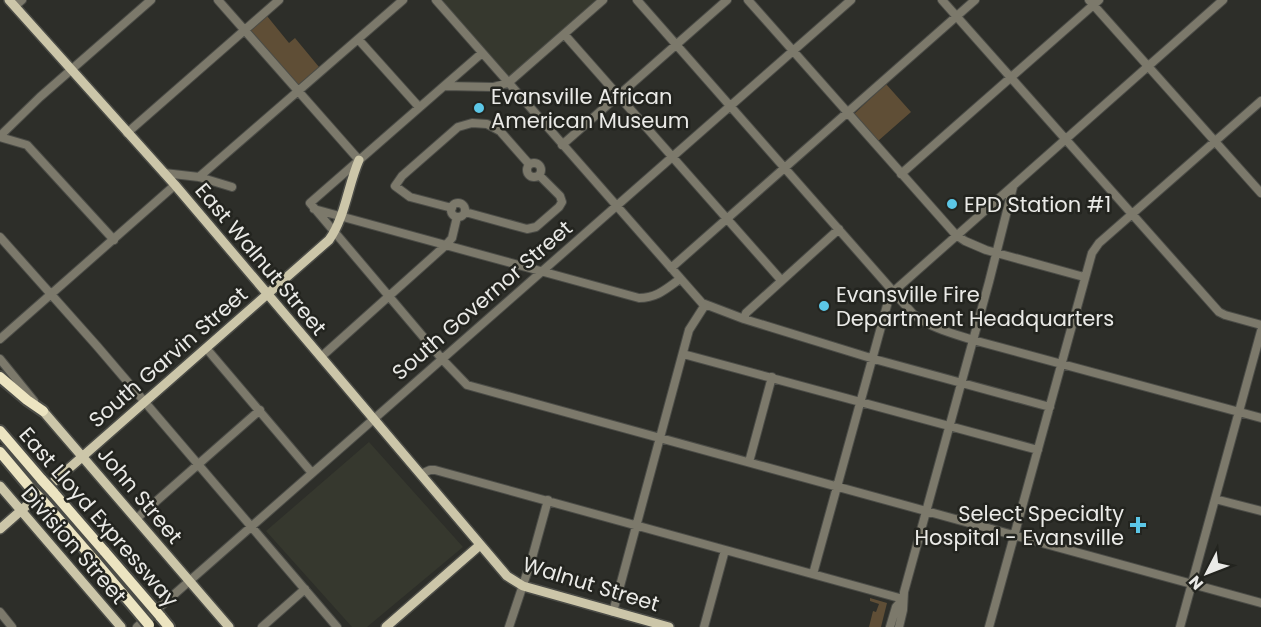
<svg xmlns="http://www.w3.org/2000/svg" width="1261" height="627" font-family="Poppins,sans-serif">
<rect width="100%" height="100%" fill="#2d2e29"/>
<path fill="#36382e" d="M440,0H600L509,80Z
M369,442L463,547L367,627H352L266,531Z"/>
<path fill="#5f4e36" d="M267,16L289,43L295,38L319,67L298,85L250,31Z
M886,84L911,112L878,141L854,114Z
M870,598L887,603L881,627H869L873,611L876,612L879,604L870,601Z"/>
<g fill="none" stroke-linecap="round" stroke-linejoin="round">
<g stroke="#4b4c47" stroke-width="10">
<path id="minor" d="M218,0L359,160
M436,0L702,303L744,319L874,359L1050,407
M603,0L508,83L493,87L444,86L310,203L442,359L467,385L1261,603
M637,0L913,314C931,328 951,333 973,340L1261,418
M748,0L956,235L965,241L986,250L1084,277
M942,0L1219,312L1225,315L1261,325
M1089,0L1261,193
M15,6L22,0
M564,34L781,280
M358,39L419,107
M444,86L482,53
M127,133L279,0
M0,136L40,97L151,0
M0,137L27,145L114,240
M562,145L727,0
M527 170a7 7 0 1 1 14 0a7 7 0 1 1-14 0Z
M164,173L199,177L232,187
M901,174L1099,0
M199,177L403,0
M451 210a7 7 0 1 1 14 0a7 7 0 1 1-14 0Z
M452,208L410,197L395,186L402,176L458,127L472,123L487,124L500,131L529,164
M314,209L639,298C657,298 666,289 680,279
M465,212L527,229L536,227L559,207L562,202L560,196L539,175
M0,237L97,346L337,627
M671,268L975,0
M744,319L746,313L839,229
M0,339L175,185
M206,348L312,473
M683,354L1038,450
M321,357L446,245L452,238L457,217
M0,359L34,401
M749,462L772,377
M421,474L430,470H435L903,599
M1215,499L1261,511
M136,519L260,410
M813,574L889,298L894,291L1223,0
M0,612L12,627
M613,612L689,330L705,305
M137,627L851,0
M262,627L305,589
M509,627L532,558L548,500
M704,627L725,550
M890,627L896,607L903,599
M899,627L903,610L904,592L989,282L1013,187
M989,627L1092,253L1099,243L1261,101
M1180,627L1261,331"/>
</g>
<g stroke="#4b4c47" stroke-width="12">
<path id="major" d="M9,0L175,185L507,576L523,586L669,627
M43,411L229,627
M0,486L121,627
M0,529L329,240C345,218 348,185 359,160
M386,627L480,545"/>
</g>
<g stroke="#4b4c47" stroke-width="14">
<path id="highway" d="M0,377L27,400L43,411
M0,431L42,480
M0,452L32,490
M53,492L105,552
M43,501L95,561
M160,616L169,627"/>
</g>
<use href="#minor" stroke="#7c796b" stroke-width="8"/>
<use href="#major" stroke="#ccc6a9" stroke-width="9"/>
<use href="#highway" stroke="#ece4c1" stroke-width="10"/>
<g stroke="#4b4c47" stroke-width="14" stroke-linecap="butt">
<path id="highway-bridge" d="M42,480L53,492
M32,490L43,501
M105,552L160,616
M95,561L149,625"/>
</g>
<use href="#highway-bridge" stroke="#ece4c1" stroke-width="10"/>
</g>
<g fill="#5cc7e7" stroke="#23241f" stroke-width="2">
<circle cx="479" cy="108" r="6"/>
<circle cx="952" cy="204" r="6"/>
<circle cx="824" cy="306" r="6"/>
<path d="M1135 516h6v6h6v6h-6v6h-6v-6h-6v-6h6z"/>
</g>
<g text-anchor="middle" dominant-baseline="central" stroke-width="5" stroke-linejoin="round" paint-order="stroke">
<g font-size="21" fill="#eaeae7" stroke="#23241f" text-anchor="start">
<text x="491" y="96">Evansville African<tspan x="491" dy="24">American Museum</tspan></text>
<text x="964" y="204">EPD Station #1</text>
<text x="836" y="294">Evansville Fire<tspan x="836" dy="24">Department Headquarters</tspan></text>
<text x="1124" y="513" text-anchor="end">Select Specialty<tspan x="1124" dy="24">Hospital - Evansville</tspan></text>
</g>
<g font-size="21" fill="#eaeae7" stroke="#23241f">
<text transform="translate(261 259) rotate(50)">East Walnut Street</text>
<text transform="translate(482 300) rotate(-41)">South Governor Street</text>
<text transform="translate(168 357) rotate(-41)">South Garvin Street</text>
<text transform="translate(140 495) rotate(50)">John Street</text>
<text transform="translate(99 517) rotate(49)">East Lloyd Expressway</text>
<text transform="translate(74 545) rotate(49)">Division Street</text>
<text transform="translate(591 584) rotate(17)">Walnut Street</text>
</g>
</g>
<g transform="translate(1207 573) rotate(228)" stroke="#23241f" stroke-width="4.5" paint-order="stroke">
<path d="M0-4.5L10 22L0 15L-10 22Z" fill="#eaeae7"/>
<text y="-9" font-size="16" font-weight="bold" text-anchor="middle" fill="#eaeae7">N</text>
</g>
</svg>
